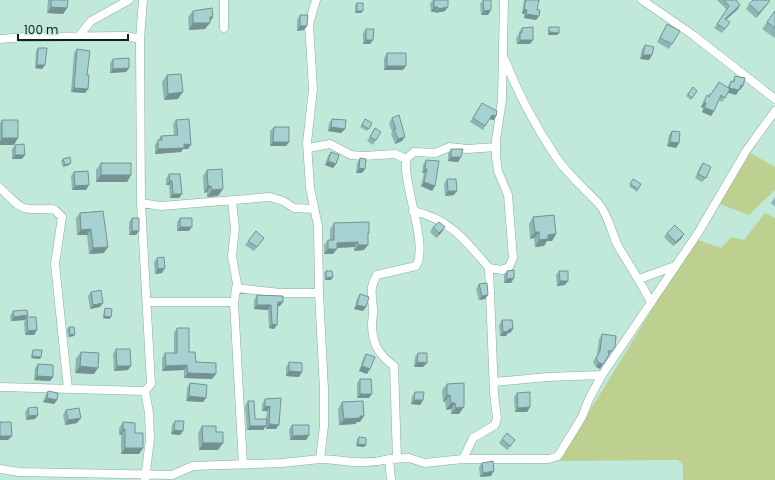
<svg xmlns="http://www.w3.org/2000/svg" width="775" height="480" font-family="Poppins,sans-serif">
<rect width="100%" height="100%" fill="#c1e9da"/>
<path fill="#bdd090" d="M750,153L775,167V190L749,215L720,204Z
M765,213L775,218V480H683V465L678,460L559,461L695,239L721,248L731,237L744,240Z"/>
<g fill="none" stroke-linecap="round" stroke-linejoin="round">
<g stroke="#87aea0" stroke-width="9">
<path id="minor" d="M224,0V28
M642,0L693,35L775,99
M79,36L91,21L129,0
M0,39L26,37L126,36L140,39L141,203L151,384L145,391L149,413L150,439L145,479
M140,39L143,0
M505,60C518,94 536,127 556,157C568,175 585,189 599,204C609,216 611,232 618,246C629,265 642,283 651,303
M308,148L330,144L351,155L363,156L395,154L406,159
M0,188C24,210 17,210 51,209L55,210L62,217L55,264L68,389
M232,201L235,229L232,256L237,284L234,302L243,465
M141,203L161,206L270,197L283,201L294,208L313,209
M413,211C450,219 466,241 489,268
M639,279L675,266
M236,288L280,293H319
M147,302H234
M494,382L548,377L602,375
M0,387L145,391
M320,459C346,460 363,466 389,459
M397,459L394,366C379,355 372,344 372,324C372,319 374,314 373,308C372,296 369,287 377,275L416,266C429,245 403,187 406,159L414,152L435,153L450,147L467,149L496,147
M463,459L473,438L495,425L497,418L494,393L489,268L502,270L509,267L513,258L508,195L498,171L496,157V140L502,100L504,0
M0,469L19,472L172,475L193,466L282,463L320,459L324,426V389L319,293L318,226L310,188L307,143L313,89L309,24L316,0
M391,480L389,459L409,458L425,463L463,459H549L558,456L582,417L589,399L602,375L698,233L746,151L775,111"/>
</g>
<use href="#minor" stroke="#fff" stroke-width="8"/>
</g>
<path fill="#8eb4b3" d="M48,0H68L67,8L63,14L47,13Z
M433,0H448L445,11L435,13V12H431L430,3Z
M483,0H491L488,15H481L480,4Z
M524,0H539L537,10L539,16L536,20L524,18V14L522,13Z
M717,0H736L740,5L738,9L726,20L730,22L722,33L714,28L727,10Z
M357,3L361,13H355V5Z
M749,4L767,5L756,18L746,9Z
M193,11L210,21L205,29L189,30L188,17Z
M775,11V38L762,29Z
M300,15L304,30L297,31V20Z
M667,24L672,44L669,49L657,42Z
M549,27L559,33L557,35H548V29Z
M522,28L530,44H517L516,38L519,34V32Z
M366,29L373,40L370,44H363V33Z
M645,45L652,55L649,60L640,59L642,49Z
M38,48L42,69L35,68L36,51Z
M77,49L87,75L88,89L85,93L71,92L74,53Z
M387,53L403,70H384V58Z
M113,59L129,68L126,72L110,73V63Z
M167,75L178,99L164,100L162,82Z
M735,76L740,90H739L736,95L728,93L722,102L719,100L714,111L711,116L702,112L703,108L701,107L704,100L707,95L708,96L710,94H711L727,87L728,86L731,81L732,82Z
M693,87L697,91L691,100L686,96Z
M482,103L494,120L489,119L483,130L470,122Z
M392,118L402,141L395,144L391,134L392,132L389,123Z
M332,119L345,129L341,133L328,131L329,123Z
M365,119L372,123L367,131L360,127Z
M2,120L14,145H0V123Z
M176,120L188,149H183L181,152L155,154V145L161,136L174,135L173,124Z
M274,127L289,142L286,146H270V131Z
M375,128L376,140L373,145L367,141Z
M672,131L679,143L676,148L667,146L669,135Z
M15,145L22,159H12V149Z
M451,149L461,157L458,162L448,161V154Z
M331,152L336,164L333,168L325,165L328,156Z
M360,158L365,169L362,173H356L357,163Z
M63,159L69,165L63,167L61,161Z
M426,160L432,191L421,186L424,173H422L423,165Z
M101,163L131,175L127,182H96V170Z
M703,163L706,178L702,182L695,178L700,167Z
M207,170L218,196L207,197V192L204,193L203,176Z
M74,172L86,190H72L71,176Z
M169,174L179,198H170L169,185H166V179Z
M447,179L454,195L445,196L444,184Z
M633,179L641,184L637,192L629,186Z
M775,197V207L771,203Z
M103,211L104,253L89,254L87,235H77L76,218L80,213Z
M533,217L556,234L552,241H547L544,246L535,247L534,238L530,239L529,224Z
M132,218L136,235H129V222Z
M180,218L189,231H177V222Z
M334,223L369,233L368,235L364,250L354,251V247L337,248L333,254H324V245L328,240H330V229Z
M433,227L442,232L436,238L430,232Z
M256,231L264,238L254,251L245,245Z
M667,233L684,234L681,239L673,246L664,237Z
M157,258L162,273L155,274L154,262Z
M326,271L333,277L331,280H325L324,273Z
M507,271L511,283H504V275Z
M559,271L565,285L557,286L556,275Z
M479,284L488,295L485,299L479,300L476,289Z
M91,292L103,303L100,307L90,309L88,296Z
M360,294L366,307L363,311L354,309L357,299Z
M257,295L280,306H278L274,329L269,328L268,310L254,309V300Z
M105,308L111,317L109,319L103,318L104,310Z
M13,311L28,315L25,320L11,321L10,316Z
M27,317L37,330L34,335H25L24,322Z
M502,320L513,329L510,333H508L506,336H500L499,325Z
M69,327L75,334L74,336L68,337L67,329Z
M177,328L189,352L196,362L216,374L212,379L184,378V370L162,371V358L165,353H174V333Z
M602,334L615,347L600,369L596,367L593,362L597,355L599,339Z
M116,349L128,370L114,371L113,354Z
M33,350L40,359L31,358L32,352Z
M81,352L94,374L75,373L76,358Z
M418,353L423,367H414L415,357Z
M366,354L367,374L359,371L363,359Z
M289,362L302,372L299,377L286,376V367Z
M38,364L53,377L50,381L34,380L35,368Z
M360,379L369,398H357V383Z
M190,383L206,398L203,402L186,401L187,388Z
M464,383L459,414H451V409L446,410L445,401L443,402L442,390L447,384Z
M48,391L57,400L54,404L43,402L45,396Z
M415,392L423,400L420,405L411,404L412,396Z
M517,393L530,407L527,412H515L514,397Z
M281,398L276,429H266V426L263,430H247L245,406L248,401L255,419H266L267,411H262V404L265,399Z
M342,402L360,422H357L355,424L339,425L338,409Z
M28,408L35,419L26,420L25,412Z
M66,410L77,423L65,425L63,415Z
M175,421L180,435L171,434L172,425Z
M123,422L135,433L143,448L139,454H121V435H119V428Z
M292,425L309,435L306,440H290L289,430Z
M202,426L216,432L218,450H199L198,433Z
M359,437L364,447L356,446L357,439Z
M502,439L512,445L507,450L499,443Z
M482,463L491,476L480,477L479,467Z"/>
<path fill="#749292" d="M770,1L767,5L756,18L759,13Z
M740,5L738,9L722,23L725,19Z
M51,7L67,8L63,14L47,13Z
M434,7H438L435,12H431Z
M448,7L445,11L435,13L438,9Z
M524,9L527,10L524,14L522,13Z
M491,10L488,15H481L484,11Z
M357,11H363L361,13H355Z
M526,14L539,16L536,20L524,18Z
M210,17H213L209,23H210L205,29L189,30L193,23Z
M300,26H307L304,30L297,31Z
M549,32L559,33L557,35H548Z
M366,40H373L370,44H363Z
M520,40H533L530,44H517Z
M643,55H652L649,60L640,59Z
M37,65H45L42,69L35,68Z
M387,66H406L403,70H384Z
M129,68L126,72L110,73L113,69Z
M741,85L743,86L740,90H738Z
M74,88L88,89L85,93L71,92Z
M729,88L739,90L736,95L726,92Z
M183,92L178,99L164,100L168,94Z
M704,102L706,103L703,108L701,107Z
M705,108L714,111L711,116L702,112Z
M492,115L496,116L494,120L489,119Z
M331,127L345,129L341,133L328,131Z
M405,137L402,141L395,144L398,139Z
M2,138H18L14,145H0V142Z
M273,142H289L286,146H270Z
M670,142L679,143L676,148L667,146Z
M184,144L191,145L188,149H183L181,152L155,154L158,149Z
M15,155H25L22,159H12Z
M451,157H461L458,162L448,161Z
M328,161L336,164L333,168L325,165Z
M71,163L69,165L63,167L65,165Z
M359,168L365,169L362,173H356Z
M425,169H427L424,173H422Z
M101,175H131L127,182H96Z
M170,181H172L169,185H166Z
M424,182L435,186L432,191L421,186Z
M89,185L86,190H72L75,186Z
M208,186H211L207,192L204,193Z
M223,189L218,196L207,197L212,190Z
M448,191H457L454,195L445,196Z
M173,194H182L179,198H170Z
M180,227H192L189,231H177Z
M445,227L442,232L436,238L439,233Z
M91,229L87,235H77L81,230Z
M132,231H139L136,235H129Z
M535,232H539L534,238L530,239Z
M556,234L552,241H547L544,246L535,247L539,240L548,235Z
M684,234L681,239L673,246L676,242Z
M358,242L354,247L333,248L337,243Z
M358,245H368L364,250L354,251Z
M108,247L104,253L89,254L93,248Z
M328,249H337L333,254H324Z
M165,268L162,273L155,274L158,269Z
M333,277L331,280H325L326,278Z
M514,278L511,283H504L507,279Z
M560,281H568L565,285L557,286Z
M488,295L485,299L479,300L482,296Z
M278,302H283L280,306L275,307Z
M103,303L100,307L90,309L93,305Z
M257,305H271L268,310L254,309Z
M357,305L366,307L363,311L354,309Z
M28,315L25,320L11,321L14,317Z
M104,316L111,317L109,319L103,318Z
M272,324L277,325L274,329L269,328Z
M509,329H513L510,333H508L506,336H500L503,332Z
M37,330L34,335H25L28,331Z
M75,334L74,336L68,337L70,335Z
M32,356L41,357L40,359L31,358Z
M417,362L427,363L423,367H414Z
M599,363L603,364L600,369L596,367Z
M187,365L184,370L162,371L166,366Z
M80,366L98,368L94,374L75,373Z
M117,366H131L128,370L114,371Z
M362,366L370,369L367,374L359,371Z
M289,371L302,372L299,377L286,376Z
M188,373L216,374L212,379L184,378Z
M37,376L53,377L50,381L34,380Z
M360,394H372L369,398H357Z
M447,395H450L445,401L443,402Z
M189,396L206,398L203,402L186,401Z
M47,398L57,400L54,404L43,402Z
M414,400H423L420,405L411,404Z
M451,403H455L451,409L446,410Z
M270,406L267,411H262L265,407Z
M464,407L459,414H451L456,408Z
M530,407L527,412H515L518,408Z
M38,415L35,419L26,420L29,416Z
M360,416H364L360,422H357L355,424L339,425L344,419Z
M81,418L77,423L65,425L68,420Z
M269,424L279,425L276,429H266Z
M250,426H266L263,430H247Z
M123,429H125L121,435H119Z
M174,430L183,431L180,435L171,434Z
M309,435L306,440H290L293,436Z
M0,436H12L8,440H0Z
M203,443H223L218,450H199Z
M358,444L366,445L364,447L356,446Z
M125,448H143L139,454H121Z
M494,471L491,476L480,477L483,473Z"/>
<path fill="#a5d1d0" stroke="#749292" d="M51,0H68L67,8L51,7Z
M434,0H448V7L438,9V7H434Z
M483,0H491V10L484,11Z
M526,0H539L537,10H540L539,16L526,14L527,10L524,9Z
M724,0H736L740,5L725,19L730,22L725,29L717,24L729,6Z
M753,0H769L770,1L759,13L749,4Z
M357,3H363V11H357Z
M212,8L213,17H210V23H193V11Z
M775,11V28L767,22Z
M300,15H308L307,26H300Z
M667,24L680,31L672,44L660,38Z
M533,27V40H520V33H522V28Z
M549,27H559V33L549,32Z
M366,29H374L373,40H366Z
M645,45L654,47L652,55H643Z
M38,48H47L45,65H37Z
M77,49L90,51L87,75H89L88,89L74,88Z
M387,53H406V66H387Z
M129,58V68L113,69V59Z
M181,74L183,92L168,94L167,75Z
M735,76L745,78L743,86L741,85L739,90L729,88L731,81L734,82Z
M719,82L730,89L725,98L721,95L714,111L705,108L706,103L704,102L707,95L709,97L710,94H711Z
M693,87L697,91L692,98L688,94Z
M482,103L497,111L496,116L492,115L485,126L473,118Z
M399,115L405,137L398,139L394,129H396L392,118Z
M189,119L191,145L184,144V148L158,149V140H162L161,136L178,135L176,120Z
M332,119L346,120L345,129L331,127Z
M365,119L372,123L369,129L362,125Z
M2,120H18V138H2Z
M274,127H289V142H273Z
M375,128L381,132L376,140L370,137Z
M672,131L680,132L679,143L670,142Z
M24,144L25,155H15V145Z
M451,149H463L461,157H451Z
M331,152L339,155L336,164L328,161Z
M70,157L71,163L65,165L63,159Z
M360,158L366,159L365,169L359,168Z
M426,160L439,161L435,186L424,182L427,169H425Z
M101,163H131V175H101Z
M703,163L711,167L706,178L698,174Z
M222,169L223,189L212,190L211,186H208L207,170Z
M88,171L89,185L75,186L74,172Z
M169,174H180L182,194H173L172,181H170Z
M447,179H456L457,191H448Z
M633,179L641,184L638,189L630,184Z
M103,211L108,247L93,248L91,229L81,230L80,213Z
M554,215L556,234L548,235V239L539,240V232H535L533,217Z
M132,218H139V231H132Z
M180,218H192V227H180Z
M369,222V233H368V245H358V242L337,243V249H328V240H334V223Z
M439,222L445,227L439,233L433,227Z
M675,225L684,234L676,242L667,233Z
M256,231L264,238L257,247L248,241Z
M164,257L165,268L158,269L157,258Z
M514,270V278L507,279V271Z
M326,271H332L333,277L326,278Z
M559,271H568V281H560Z
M487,283L488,295L482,296L479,284Z
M101,290L103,303L93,305L91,292Z
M360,294L369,297L366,307L357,305Z
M257,295L283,296V302H278L277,325L272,324L271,305H257Z
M105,308L112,309L111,317L104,316Z
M27,310L28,315L14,317L13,311Z
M27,317H36L37,330L28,331Z
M502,320H512L513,329H509V331L503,332Z
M69,327H74L75,334L70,335Z
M177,328H189V352H195L196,362L216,363V374L188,373L187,365L166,366L165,353H177Z
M602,334L616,336L615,347L612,351H608L609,355L603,364L599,363L596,358L600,351Z
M116,349H130L131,366H117Z
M33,350H42L41,357L32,356Z
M81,352L99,353L98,368L80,366Z
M418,353H427V363L417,362Z
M366,354L375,357L370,369L362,366Z
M289,362L302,363V372L289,371Z
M38,364L53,365V377L37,376Z
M360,379H371L372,394H360Z
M190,383L207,385L206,398L189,396Z
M464,383V407L456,408L455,403H451L450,395H447V384Z
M48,391L58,393L57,400L47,398Z
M415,392H424L423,400H414Z
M530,392V407L518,408L517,393Z
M281,398L279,425L269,424L270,406L265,407V399Z
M248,401H254L255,419H267L266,426H250Z
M363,401L364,416H360V418L344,419L342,402Z
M37,407L38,415L29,416L28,408Z
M79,408L81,418L68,420L66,410Z
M175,421H184L183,431L174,430Z
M0,422H11L12,436H0Z
M123,422L135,423V433H143V448H125V429H123Z
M292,425H309V435L293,436Z
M202,426H216V432H223V443H203Z
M507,433L515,440L510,446L502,439Z
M359,437L366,438V445L358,444Z
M493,461L494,471L483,473L482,463Z"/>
<path d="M18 34v6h110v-6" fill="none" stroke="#12211c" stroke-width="2"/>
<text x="24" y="34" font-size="12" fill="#12211c" stroke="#c1e9da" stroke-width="3" paint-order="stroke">100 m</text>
</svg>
